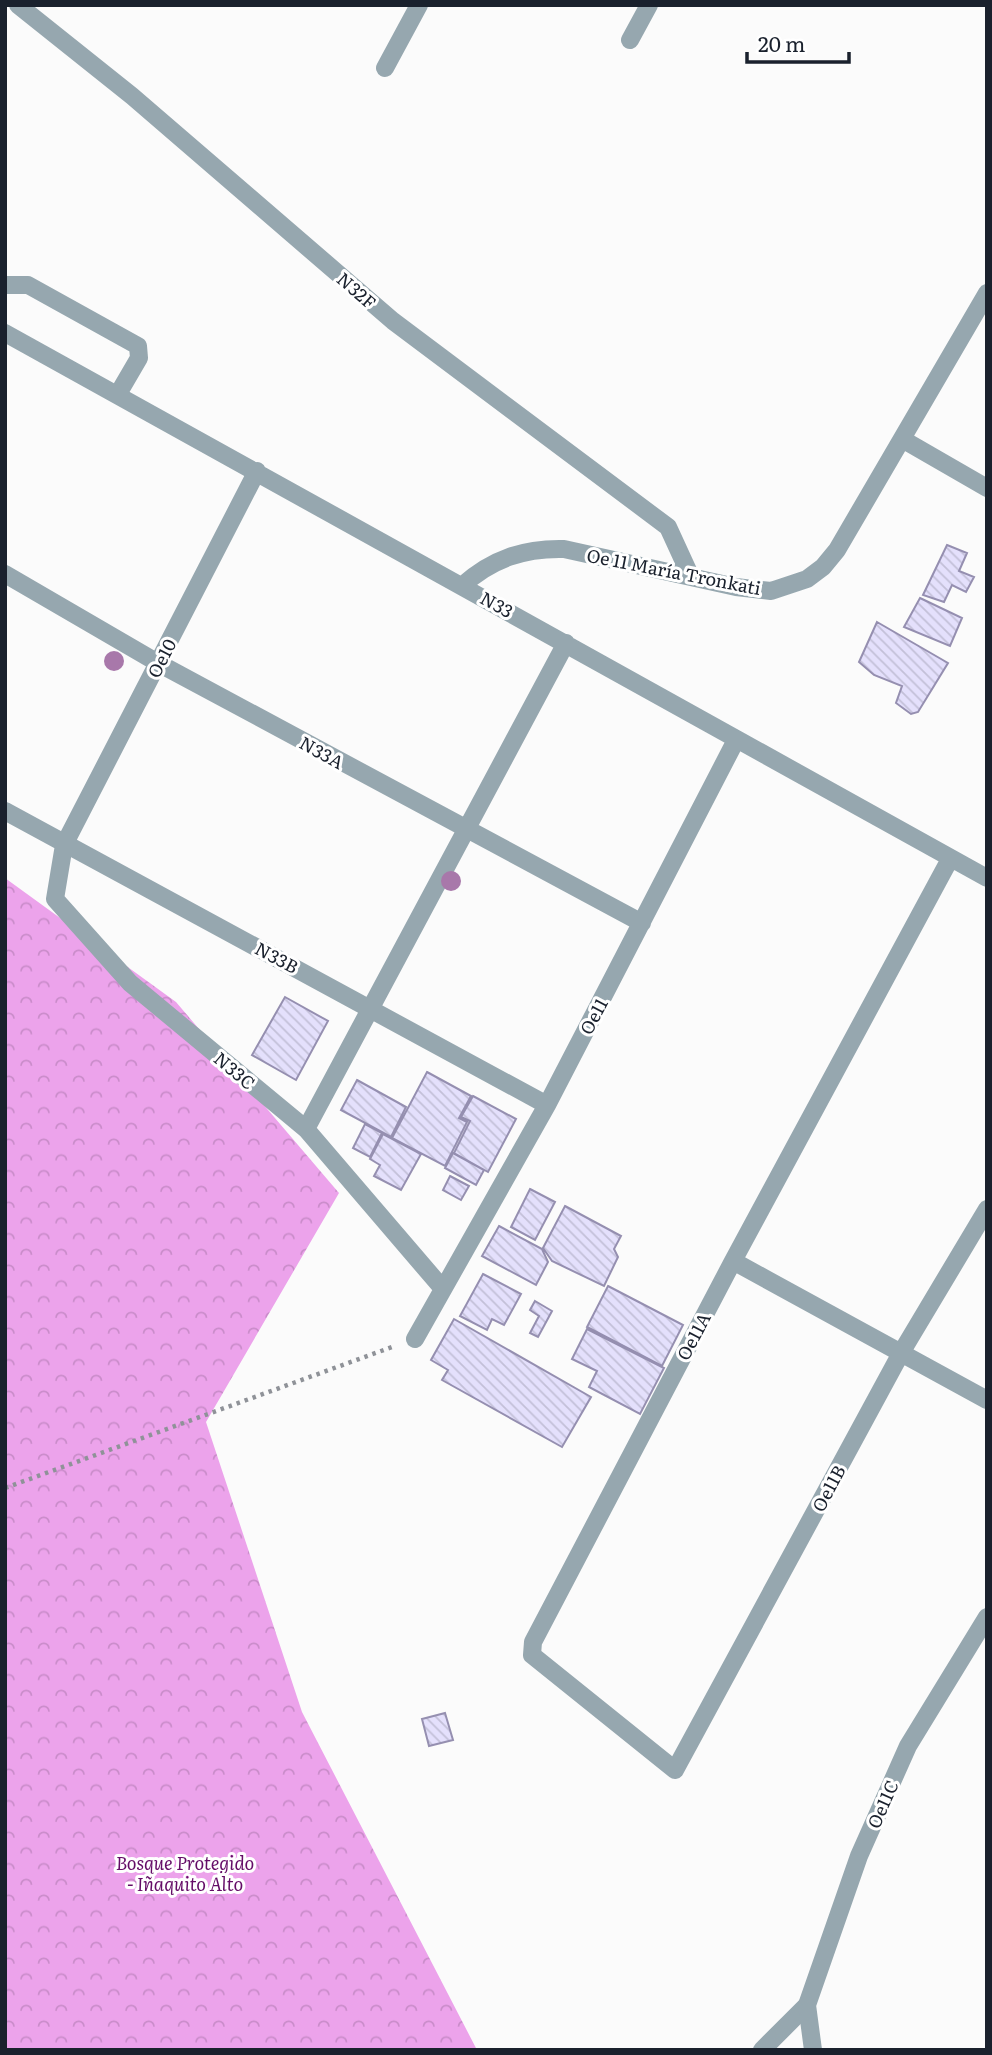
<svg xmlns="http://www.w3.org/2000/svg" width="992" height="2055" font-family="Literata,serif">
<defs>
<pattern id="forest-crowns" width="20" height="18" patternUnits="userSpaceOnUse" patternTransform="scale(1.75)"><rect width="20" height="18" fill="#eca3eb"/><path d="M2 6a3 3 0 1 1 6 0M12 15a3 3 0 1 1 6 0" fill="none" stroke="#ca8cca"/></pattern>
<pattern id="building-back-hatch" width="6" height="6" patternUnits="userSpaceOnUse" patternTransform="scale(1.75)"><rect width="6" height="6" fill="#e4e0fc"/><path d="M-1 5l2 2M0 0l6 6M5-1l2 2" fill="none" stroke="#c3c0d8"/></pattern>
</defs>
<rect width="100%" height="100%" fill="#fbfbfb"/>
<path fill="url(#forest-crowns)" d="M5,878L176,1002L339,1193L206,1422L302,1712L477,2050H5Z"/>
<path fill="url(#building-back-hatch)" stroke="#958fb0" stroke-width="2" d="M947,545L967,553L959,571L974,577L966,592L952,585L944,602L923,595Z
M920,598L962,618L950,646L904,627Z
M877,622L948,663L918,712L911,714L896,703L902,686L874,675L859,662Z
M285,997L328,1021L296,1080L252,1055Z
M427,1072L471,1096L459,1118L467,1122L445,1166L392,1138Z
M357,1080L406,1107L391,1137L341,1110Z
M473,1096L516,1119L488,1172L454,1153L470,1121L461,1117Z
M365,1124L382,1133L370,1157L353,1148Z
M383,1134L421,1154L401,1190L374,1176L380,1165L370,1159Z
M453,1153L484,1170L476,1185L445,1168Z
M450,1176L469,1186L461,1200L443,1190Z
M530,1189L555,1202L535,1240L511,1227Z
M565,1206L621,1236L614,1249L618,1257L604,1286L552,1261L543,1248Z
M499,1226L542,1249L548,1262L536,1285L482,1256Z
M483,1274L521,1294L504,1325L492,1319L487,1330L460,1316Z
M608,1286L683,1325L662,1366L587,1327Z
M535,1301L552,1311L538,1337L530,1333L539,1316L530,1310Z
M454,1319L591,1397L562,1447L442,1380L448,1370L431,1360Z
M587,1329L664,1368L640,1414L589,1387L597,1371L572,1359Z
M445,1713L453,1740L429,1746L422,1719Z"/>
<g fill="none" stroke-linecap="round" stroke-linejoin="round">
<path stroke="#8f9298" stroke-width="4.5" stroke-dasharray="3.5 5" stroke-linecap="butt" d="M5,1488L392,1347"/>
<path stroke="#96a7af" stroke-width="18" d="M630,40L649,5
M385,68L419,5
M762,2050L807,2005"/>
<path stroke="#96a7af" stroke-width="18" d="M18,5L132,96L393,321L668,527L690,575
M5,285H28L138,346L139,358L118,394
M5,333L987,878
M902,439L987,488
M257,471L64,845L55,899L130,983L306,1129L443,1289
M5,574L158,663L642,923
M463,585C492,559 524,548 564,549L736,587L771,591L807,579L823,567L837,550L987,293
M5,811L547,1105
M950,859L733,1261L533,1642L532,1655L675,1770L901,1353L987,1209
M306,1129L566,643
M733,1261L987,1400
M415,1339L547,1105L736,740
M813,2050L807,2005L859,1856L908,1746L987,1617"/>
</g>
<g fill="#a878aa">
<circle cx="114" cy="661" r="10"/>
<circle cx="451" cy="881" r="10"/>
</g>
<g text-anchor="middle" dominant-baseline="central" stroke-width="6" stroke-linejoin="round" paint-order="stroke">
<g font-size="18" fill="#1a212d" stroke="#fff">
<text transform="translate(357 290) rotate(41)">N32F</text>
<text transform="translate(674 571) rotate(11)">Oe 11 María Tronkati</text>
<text transform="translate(497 604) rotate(29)">N33</text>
<text transform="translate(161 658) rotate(-63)">Oe10</text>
<text transform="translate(322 752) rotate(29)">N33A</text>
<text transform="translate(277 957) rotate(28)">N33B</text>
<text transform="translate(593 1016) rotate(-62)">Oe11</text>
<text transform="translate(235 1070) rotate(40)">N33C</text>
<text transform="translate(693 1336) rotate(-62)">Oe11A</text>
<text transform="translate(828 1488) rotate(-62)">Oe11B</text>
<text transform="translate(882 1804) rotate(-66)">Oe11C</text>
</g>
<g font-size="18" font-style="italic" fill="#640c67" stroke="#fff">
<text x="185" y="1862">Bosque Protegido<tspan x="185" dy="21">- Iñaquito Alto</tspan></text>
</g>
</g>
<rect width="992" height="2055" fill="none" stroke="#1a212d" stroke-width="14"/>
<path d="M747 52v10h102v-10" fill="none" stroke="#1a212d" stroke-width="3.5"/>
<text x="758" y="52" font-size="21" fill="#1a212d" stroke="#ffffff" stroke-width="5" paint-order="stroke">20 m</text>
</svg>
